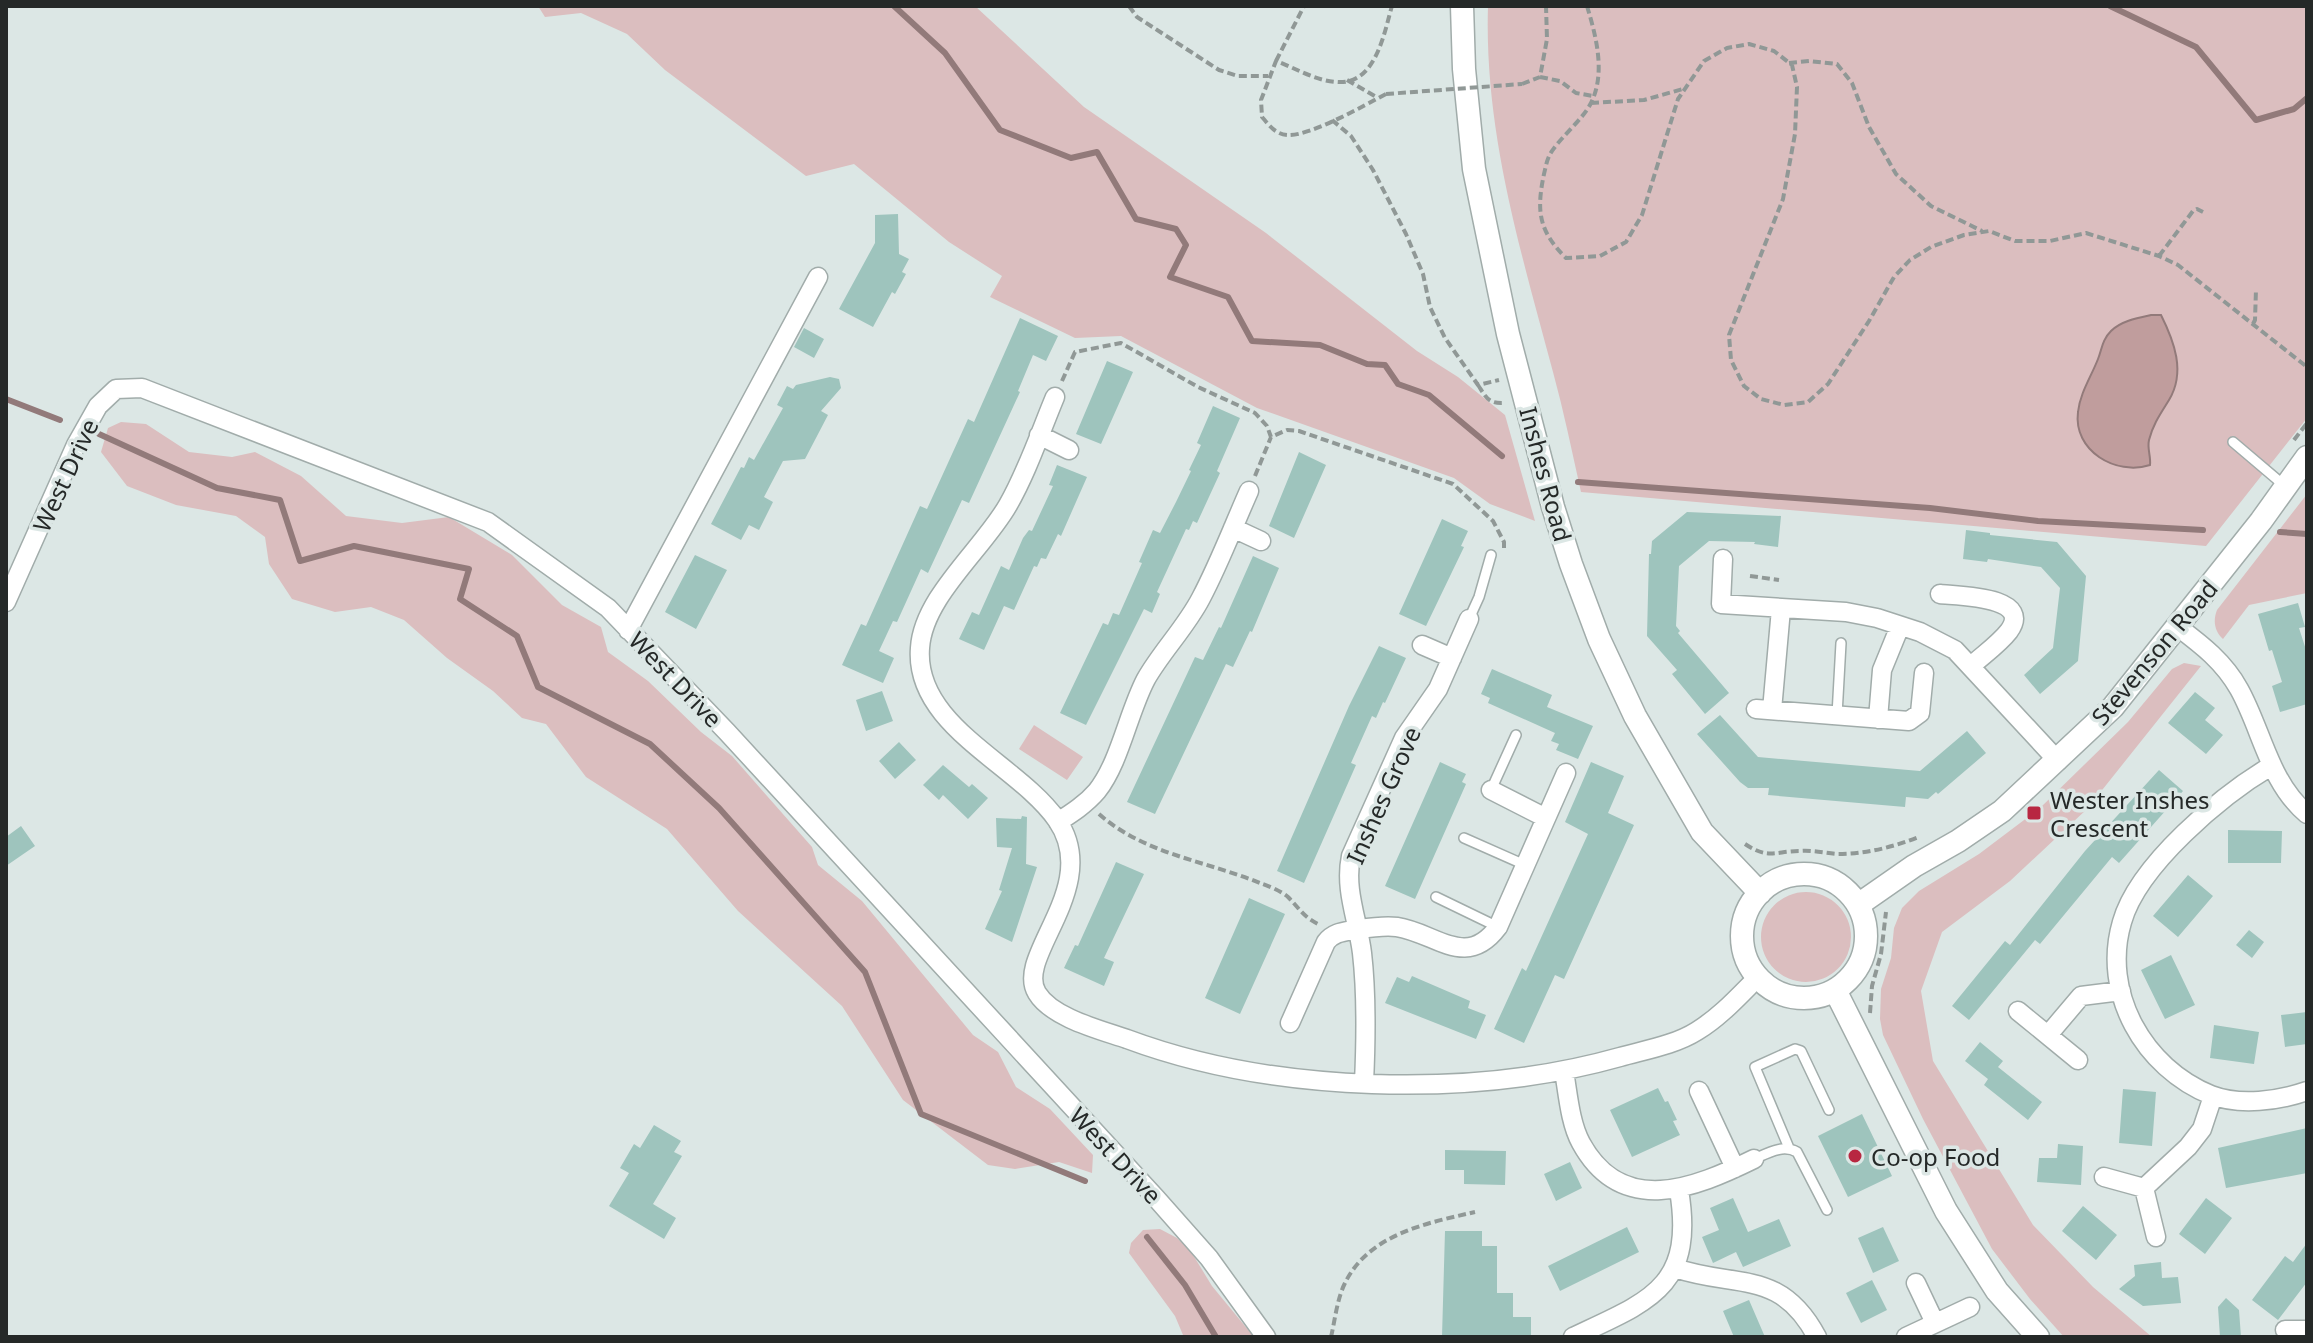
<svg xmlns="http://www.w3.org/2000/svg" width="2313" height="1343" font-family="'Noto Sans',sans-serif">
<rect width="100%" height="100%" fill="#dce7e5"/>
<path fill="#dbbebf" d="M538,6H975L1084,107L1266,233L1417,351L1458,377L1505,415L1535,521L1490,504L1454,478L1257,408L1121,336L1075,338L990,297L1002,276L949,242L854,164L806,176L665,70L627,34L581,13L545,17Z
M1488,6H2307V418L2206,546L1581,492C1572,452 1564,412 1553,372C1521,252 1484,132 1488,6Z
M121,422L146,424L189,452L232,457L255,452L301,476L346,516L402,523L449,517L512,555L562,605L601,627L608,652L648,681L701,732L732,756L812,847L818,865L862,901L973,1035L998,1052L1016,1087L1050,1109L1093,1155L1092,1173L1059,1162L1015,1169L988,1165L903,1100L842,1006L738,911L667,829L586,777L546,724L522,718L493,691L447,658L404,620L371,607L335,612L292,599L269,564L265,537L236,516L176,505L127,486L101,452L108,428Z
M2307,494V593L2249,605L2223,639C2214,631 2213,620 2217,610Z
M2184,663L2201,666L2087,809L2010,881L1942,932L1921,991L1933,1061L2033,1225L2093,1287L2152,1337H2064L2030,1299L1992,1249L1923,1119L1883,1035L1880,1019L1881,989L1891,958L1894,928L1902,908L1919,891L1979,854L2040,808L2128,722L2172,669Z
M1034,725L1083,757L1067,780L1019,749Z
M1761 937a45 45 0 1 1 90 0a45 45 0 1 1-90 0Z
M1160,1229L1177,1238L1190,1250L1212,1286L1254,1337H1185L1183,1335L1175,1316L1129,1253L1131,1243L1143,1230Z"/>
<path fill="#c09d9d" stroke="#927a7a" stroke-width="2" d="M2151,315H2161C2174,341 2186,372 2169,400C2161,413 2153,424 2149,440C2147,449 2151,456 2150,465C2116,476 2073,451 2078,412C2080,393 2091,377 2098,359C2102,349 2102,340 2111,331C2121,321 2137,318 2151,315Z"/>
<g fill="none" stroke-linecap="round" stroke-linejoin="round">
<path stroke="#927a7a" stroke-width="6" d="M894,6L945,53L1000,130L1071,158L1097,152L1136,219L1176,229L1186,245L1170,277L1228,297L1252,341L1320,345L1367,364L1385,365L1398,384L1429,395L1502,456
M2110,6L2196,47L2256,120L2294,109L2307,98
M6,399L60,420
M99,434L217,488L280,500L300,561L354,546L469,569L460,599L517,636L538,687L650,744L719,808L865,972L921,1114L1085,1181
M1578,482L1930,508L2038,521L2203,530
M2280,532L2307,534
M1147,1237L1185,1285L1216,1337"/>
</g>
<path fill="#9ec4bd" d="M898,214L899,254L909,259L902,272L906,274L895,294L892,292L873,327L839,309L875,243V215Z
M1020,318L1058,336L1046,361L1033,355L1018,391L1020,392L969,503L962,500L928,573L921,569L897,622L893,621L879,651L894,658L883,683L842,665L861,624L866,626L920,506L927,509L968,419L974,422Z
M804,328L824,339L814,358L794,347Z
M1107,361L1133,372L1101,444L1076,434Z
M830,377L839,379L841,388L821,411L828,415L805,459L783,461L764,497L773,502L759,530L749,525L741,540L711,524L741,467L744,468L749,457L754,460L783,408L777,405L787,386L793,389L796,385Z
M1213,406L1240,418L1217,471L1220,473L1197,523L1193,521L1189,530L1186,529L1157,592L1160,594L1152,613L1144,609L1086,725L1060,713L1103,623L1108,625L1113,613L1119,615L1142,563L1139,562L1153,530L1160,533L1176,502L1191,471L1189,470L1201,445L1197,443Z
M1299,452L1326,465L1294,538L1269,526Z
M1057,465L1087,477L1061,536L1058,534L1046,559L1041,558L1037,567L1034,566L1014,610L1004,606L984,650L959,639L972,612L979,615L1001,566L1009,570L1023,538L1029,530L1032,531L1053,486L1049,485Z
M1687,512L1781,516L1778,547L1754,544L1755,542L1709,541L1679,566L1676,626L1680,631L1678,633L1729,693L1705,714L1672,674L1677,670L1647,636L1649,554H1651L1652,541Z
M1442,519L1468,531L1461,546L1464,547L1426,626L1399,614Z
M1966,530L1990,533V535L2057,542L2086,576L2078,661L2040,694L2024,675L2053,648L2060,588L2041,567L1988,559L1987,562L1963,559Z
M695,555L727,570L696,629L665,612Z
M1253,556L1279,568L1252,632L1250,631L1233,667L1226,664L1155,814L1127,802L1195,657L1203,660L1219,627L1221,628Z
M2298,603L2305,627L2299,628L2307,653V704L2280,712L2272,686L2282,682L2272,650L2269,651L2258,614Z
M1379,646L1406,658L1385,703L1383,702L1376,718L1372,716L1351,763L1356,765L1304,883L1277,871L1349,706Z
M1492,669L1552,695L1547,707L1593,726L1578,759L1556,750L1559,744L1551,741L1555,733L1488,703L1490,698L1481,694Z
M882,691L893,721L866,731L856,700Z
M2195,692L2215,708L2205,720L2223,735L2206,754L2168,723Z
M1720,715L1758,757L1920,771L1967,731L1986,753L1938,794L1936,792L1928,799L1906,797L1905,807L1768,795L1769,788H1748L1740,782L1697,734Z
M899,742L916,760L895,779L879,761Z
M1440,762L1466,774L1462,782L1466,784L1415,899L1385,886Z
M1591,762L1624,776L1608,813L1634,825L1564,979L1555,975L1524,1043L1494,1029L1522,968L1526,971L1588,834L1565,822Z
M943,765L969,787L972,784L988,798L968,819L943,795L939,800L923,785Z
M2159,770L2183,791L2119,863L2112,857L2040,944L2035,940L1969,1020L1952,1006L2005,941L2010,945L2085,851Z
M1022,816L1027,817L1026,864L1037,867L1012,942L985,929L1002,891L999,890L1012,848L997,847L996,818L1021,819Z
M21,826L35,846L6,866V837Z
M2228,830L2282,831L2281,863H2228Z
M1116,862L1144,874L1104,958L1114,962L1104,986L1064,968L1075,945L1078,946Z
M2188,875L2213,896L2178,937L2153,916Z
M1249,898L1285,914L1240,1014L1205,998Z
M2249,930L2264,942L2252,958L2236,945Z
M2171,955L2195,1005L2165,1019L2141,970Z
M1412,976L1470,1001L1468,1008L1486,1015L1476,1039L1385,1003L1397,977L1409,982Z
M2307,1012V1044L2285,1047L2281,1015Z
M2214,1025L2259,1032L2254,1064L2210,1058Z
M1980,1042L2003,1061L1998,1067L2042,1102L2028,1120L1984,1085L1988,1079L1965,1061Z
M1658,1088L1665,1102L1668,1101L1677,1120L1673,1121L1680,1135L1632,1157L1610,1110Z
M2123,1089L2156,1092L2152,1146L2119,1143Z
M1862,1114L1892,1176L1848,1197L1818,1136Z
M654,1125L681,1141L674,1152L682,1156L653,1204L676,1218L664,1239L609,1206L629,1173L620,1168L634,1144L640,1148Z
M2307,1128V1173L2226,1188L2218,1148Z
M2058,1144L2083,1146L2081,1185L2037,1182L2039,1158H2057Z
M1445,1150L1506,1151L1505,1185L1464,1184V1170H1445Z
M1570,1162L1582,1188L1556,1201L1544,1174Z
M1733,1198L1748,1232L1779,1219L1791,1246L1743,1267L1736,1252L1713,1263L1702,1237L1719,1230L1710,1208Z
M2206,1198L2232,1218L2205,1254L2179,1234Z
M2083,1206L2117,1235L2096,1260L2062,1231Z
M1627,1227L1639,1252L1560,1291L1548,1266Z
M1883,1227L1899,1261L1873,1273L1858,1238Z
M1445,1231H1482V1246H1497V1293H1513V1317H1531V1337H1442Z
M2307,1243V1282L2278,1320L2252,1300L2285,1256L2293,1262Z
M2161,1262L2162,1278L2178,1277L2181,1303L2143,1306L2119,1289L2135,1276L2134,1265Z
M1872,1280L1887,1310L1861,1323L1846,1293Z
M2226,1298L2239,1310L2241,1337H2220L2218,1307Z
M1749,1300L1765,1337H1734L1723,1311Z"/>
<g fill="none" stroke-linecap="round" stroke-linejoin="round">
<g stroke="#a1acaa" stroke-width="12">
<path id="service" d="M2233,442L2286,487
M1469,619L1479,597L1491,555
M1837,715L1841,643
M1491,790L1516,735
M1464,838L1525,865
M1436,897L1498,927
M1789,1148L1755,1067L1795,1049L1801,1051L1829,1110
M1754,1159C1768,1153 1783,1144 1797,1152L1827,1210"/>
</g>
<g stroke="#a1acaa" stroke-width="21">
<path id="minor" d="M1055,397C1040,433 1027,472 1008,505C983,549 923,597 920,648C914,726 1018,764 1057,820C1103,887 1014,956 1037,993C1052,1018 1101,1030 1127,1039C1272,1093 1471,1099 1620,1057C1645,1050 1675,1045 1697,1031C1720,1017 1738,997 1757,978
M1039,435L1069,450
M1233,528L1261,541
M1723,559L1721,604L1846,612L1877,618L1920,632L1955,650L2058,761
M1940,594C1957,596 2034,596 2009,631C1999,644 1983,655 1971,666
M6,602L76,445L98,406L116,389L142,388L488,522L608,608L727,732L1156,1198L1209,1258L1266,1337
M2178,627C2202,645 2224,662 2239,689C2262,730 2269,782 2307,814
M628,630L818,277
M1422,645L1452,658
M1756,709L1909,721L1920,713L1924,673
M1772,710L1781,609
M1878,719L1882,670L1900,626
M2271,766C2222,795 2138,865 2122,922C2101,993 2144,1068 2211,1095C2240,1106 2278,1101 2307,1091
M1491,790L1546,818
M1058,822C1072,813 1086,804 1097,791C1120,762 1128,713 1146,679C1162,651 1186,627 1201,598C1219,564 1233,527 1249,491
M2018,1011L2078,1060
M1290,1023L1326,942C1333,933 1342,932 1353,930C1367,928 1383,925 1397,927C1436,933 1466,970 1498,927L1566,773
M2048,1035L2081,996L2121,991
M1564,1071C1568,1094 1570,1123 1581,1143C1622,1218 1695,1188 1754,1159
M1364,1083C1366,1040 1367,996 1362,953C1358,920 1344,890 1351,856L1404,738L1438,689L1469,619
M1699,1091L1735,1168
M2104,1177L2144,1188L2156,1237
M2144,1188L2188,1147L2202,1129L2213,1096
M1675,1268C1737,1289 1780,1268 1817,1337
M1916,1283L1935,1323
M2285,1330H2307
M1573,1337C1650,1301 1695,1287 1679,1190
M1906,1337L1970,1307"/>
</g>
<g stroke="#a1acaa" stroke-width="25">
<path id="tertiary" d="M1462,6L1464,69L1474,169L1508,334L1553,507L1571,564L1599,639L1635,716L1702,832L1760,893
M1742 936a62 62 0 1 1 124 0a62 62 0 1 1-124 0Z
M1858,905L1914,866L1958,841L2002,811L2113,707L2261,521L2307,457
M1835,990L1946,1211L1997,1291L2038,1337"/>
</g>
<path stroke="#909896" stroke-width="4" stroke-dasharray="8 4" stroke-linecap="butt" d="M1129,6L1137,17L1219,70L1238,76H1268
M1587,6C1596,36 1606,73 1591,103C1583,119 1562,136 1552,151C1547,158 1546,166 1544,174C1536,212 1539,231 1566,258L1600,256L1626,242L1642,215L1678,99L1704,61L1727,48L1749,44L1774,51L1792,65L1797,87L1795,134L1783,199L1729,335L1731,360L1744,386L1761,399L1784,405L1808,402L1828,384L1869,321L1894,277L1910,260L1931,247L1964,235L1989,231L2015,241H2050L2086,233L2159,256L2178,265L2307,367
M1276,61L1304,6
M1789,63L1809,61L1837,64L1852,83L1869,127L1896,174L1931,206L1982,231
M1540,77L1560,81L1576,93L1593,96
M1347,80L1378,98
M1522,84L1540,77L1547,39L1546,6
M1386,94C1365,105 1309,137 1287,135C1275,134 1269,125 1262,117L1261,100L1276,61C1295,68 1316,81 1337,82C1376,85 1384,33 1392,6
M1591,103L1644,100L1683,89
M1332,120L1351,136L1373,170L1406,234L1423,274L1430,307L1445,338L1478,385L1499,380
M2159,256L2193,211L2197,209L2203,212
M2253,324L2255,320L2256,289
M1062,381L1075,352L1121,343L1198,387L1255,413L1267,426L1271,437L1287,430L1299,431L1453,484L1493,521L1504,542V551
M1478,385C1486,397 1488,404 1504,403
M2294,440L2307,423
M1255,476L1271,437
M1750,576L1779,580
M1099,814C1144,854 1206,861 1260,883C1269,886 1281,891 1288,897C1301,910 1303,917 1320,925
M1745,844C1769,860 1775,851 1800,851C1812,850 1825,853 1838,854C1866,854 1893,847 1919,837
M1870,1013L1872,986L1881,954L1886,912
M1331,1337C1335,1320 1337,1299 1345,1283C1369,1234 1427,1223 1475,1212"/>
<use href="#service" stroke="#fff" stroke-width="9"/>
<use href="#minor" stroke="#fff" stroke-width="18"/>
<use href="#tertiary" stroke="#fff" stroke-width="22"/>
<path stroke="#909896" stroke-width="4" stroke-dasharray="8 4" stroke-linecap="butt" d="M1386,94L1522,84"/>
</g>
<g fill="#b82741" stroke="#dce7e5" stroke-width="3">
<rect x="2026" y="805" width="16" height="16" rx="4"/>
<circle cx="1855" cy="1156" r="8"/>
</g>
<g text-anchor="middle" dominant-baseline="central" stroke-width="7" stroke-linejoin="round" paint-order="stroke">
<g font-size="24" fill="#252928" stroke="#dce7e5">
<text transform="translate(1546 474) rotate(75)">Inshes Road</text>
<text transform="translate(65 475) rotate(-65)">West Drive</text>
<text transform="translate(2154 652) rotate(-50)">Stevenson Road</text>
<text transform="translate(676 679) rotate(46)">West Drive</text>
<text transform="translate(1383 795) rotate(-66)">Inshes Grove</text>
<text transform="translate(1116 1155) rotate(47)">West Drive</text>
</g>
<g font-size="24" fill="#252928" stroke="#dce7e5" text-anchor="start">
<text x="2050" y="799">Wester Inshes<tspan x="2050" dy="28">Crescent</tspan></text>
<text x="1871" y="1156">Co-op Food</text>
</g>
</g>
<rect width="2313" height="1343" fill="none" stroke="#252928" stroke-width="16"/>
</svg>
